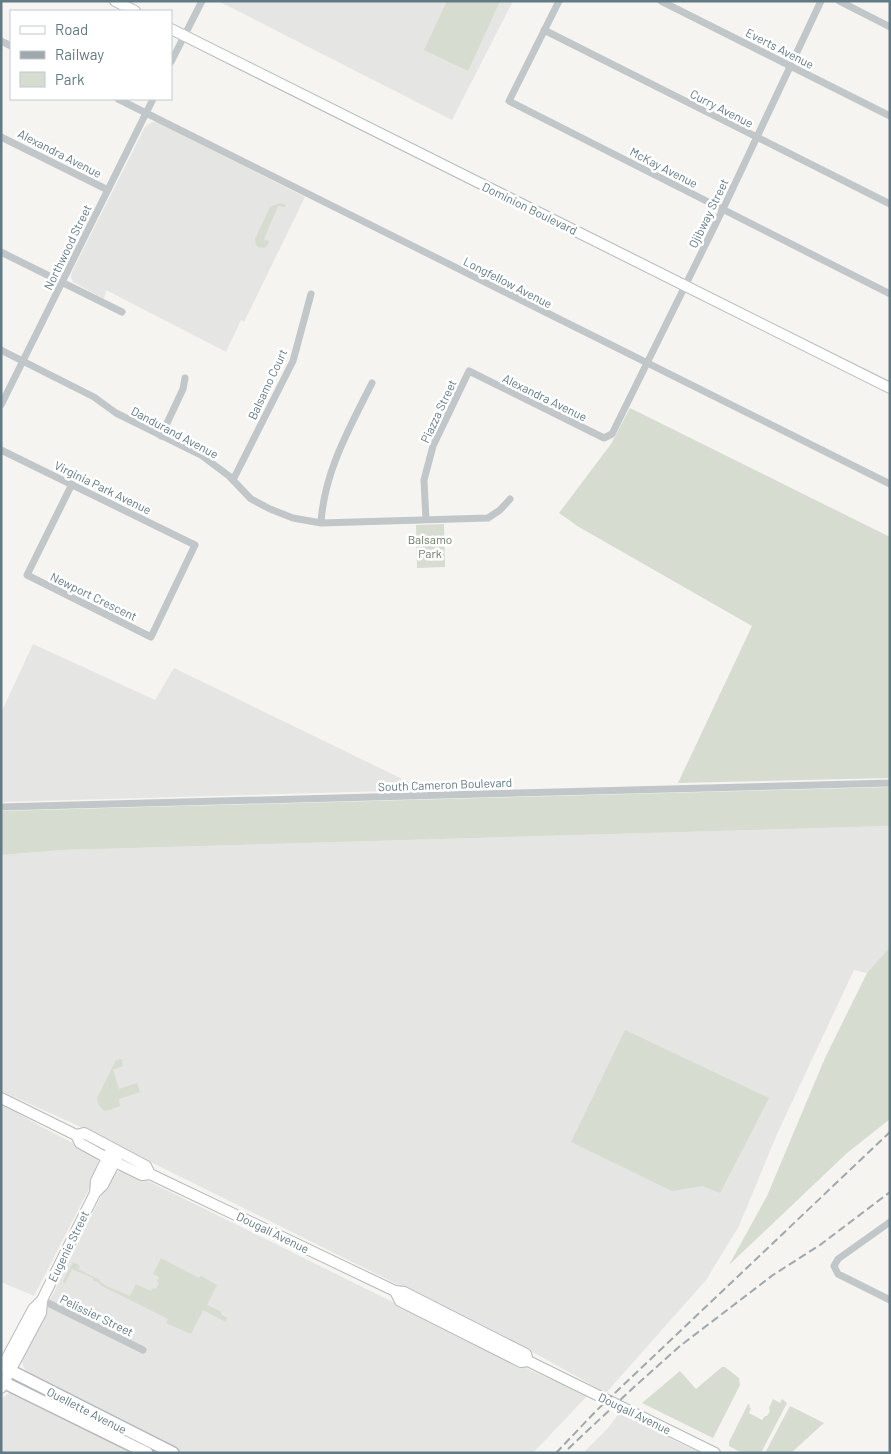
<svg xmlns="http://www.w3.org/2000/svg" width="891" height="1454" font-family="Barlow,sans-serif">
<rect width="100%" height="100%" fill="#f5f4f0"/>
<path fill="#e5e5e3" d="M218,1H513L452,120Z
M152,122H157L305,197L244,322L241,320L226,352L106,290L104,299L73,282L71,277L72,272L145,127Z
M33,644L155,700L174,668L425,790L1,802V713Z
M890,826V947L867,973L854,970L777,1134L739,1226L706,1280L606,1393L542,1357L467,1319L72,1123L1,1091V855L63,850Z
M1,1103L40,1126L94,1154L97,1157L99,1165L95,1177L34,1296L1,1282Z
M126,1170L532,1371L588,1395L533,1453H182L77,1400L61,1390L28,1372L24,1368L22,1362L23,1355L110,1178L114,1173L119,1171Z
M15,1392L139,1453H1V1399L9,1393Z
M619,1413L645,1426L700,1453H583L609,1427Z"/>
<path fill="#d6dcd0" d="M447,1H500L468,71L424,50Z
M280,203L286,205L285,207L278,206L264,239L269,241L267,246L264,248L258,247L256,245L255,239L270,207Z
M630,408L890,537V778L678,783L752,626L579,527L559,513L611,444Z
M444,524L445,567L417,568L416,525Z
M890,787V826L63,850L1,855V811Z
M890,947V1119L847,1153L729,1265L767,1196L825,1058L867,973Z
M625,1030L769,1098L720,1193L702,1186L672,1191L571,1142Z
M122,1059L123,1066L113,1070L119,1089L137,1083L140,1092L119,1099L120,1106L106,1111L103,1110L98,1104L97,1098L116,1060Z
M161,1258L199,1278L201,1276L217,1285L207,1305L220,1311L222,1315L227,1318L226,1322L203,1310L191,1334L166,1323L168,1319L100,1285L101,1284L93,1280V1278L72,1269L65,1284L63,1281L73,1262L80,1266L78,1269L100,1280L99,1281L108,1287H109L130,1296L136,1284L151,1291L153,1288L156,1289L159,1283L157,1282L159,1277L153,1274Z
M722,1367H725L739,1378L740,1385L713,1438L642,1403L680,1371L696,1389Z
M773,1399L780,1403L782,1399L787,1403L761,1453H742L729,1446V1442L748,1404L750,1405L749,1407L751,1408L749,1413L762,1420L765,1416H767L770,1411L769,1408Z
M790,1406L824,1423L791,1453H765Z"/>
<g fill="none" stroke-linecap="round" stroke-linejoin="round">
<g stroke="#b3babd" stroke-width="12">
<path id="secondary" d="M115,1L135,11
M171,29L890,388
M1,1098L76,1135L80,1143L107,1158L142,1175L150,1174
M76,1135L84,1133L146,1166L150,1174L395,1291L404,1292L526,1354L528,1361
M95,1193L96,1181L110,1152
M395,1291L400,1301L521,1362L528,1361L715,1453
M1,1369L33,1309L42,1300L95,1193L103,1185L120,1152
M1,1388L41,1313L42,1300"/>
</g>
<g stroke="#b2b8bb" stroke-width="14">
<path id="primary" d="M1,1366L173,1453
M1,1381L147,1453"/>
</g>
<path stroke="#c1c6c9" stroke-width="7" d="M559,1L509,101L890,294
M661,1L890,116
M839,1L890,27
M544,30L890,204
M1,41L11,46
M171,62L202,1
M118,99L890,484
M1,137L108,190
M1,252L122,312
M1,350L94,397L116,413L201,455L229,476L251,499L270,509L293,518L321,523L488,518L500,510L510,499
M1,405L153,99
M161,436L183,389L185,378
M1,450L195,545L151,637L27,575L72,484
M233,480L293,361L311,294
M426,520L424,480L433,446L469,371L604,438L612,434L723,209L821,1
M321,523C324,472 350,427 372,383
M1,807L890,783
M890,1222L838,1259L834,1266L838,1274L890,1300
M42,1300L143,1350"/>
<use href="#secondary" stroke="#fff" stroke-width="10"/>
<use href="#primary" stroke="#fff" stroke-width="11"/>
<path stroke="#9fa8ac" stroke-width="2" stroke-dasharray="8 4" stroke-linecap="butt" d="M568,1449L633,1388L680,1346L773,1275L820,1245L890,1192
M556,1453L596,1411L890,1132"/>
</g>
<g text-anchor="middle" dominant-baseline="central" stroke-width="5" stroke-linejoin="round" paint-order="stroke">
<g font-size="12" fill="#617a84" stroke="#fff">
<text transform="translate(780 48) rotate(27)">Everts Avenue</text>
<text transform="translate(722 108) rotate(27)">Curry Avenue</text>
<text transform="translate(60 153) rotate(27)">Alexandra Avenue</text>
<text transform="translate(664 167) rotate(27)">McKay Avenue</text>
<text transform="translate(530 208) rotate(26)">Dominion Boulevard</text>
<text transform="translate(708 213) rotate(-64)">Ojibway Street</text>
<text transform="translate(67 247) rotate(-64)">Northwood Street</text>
<text transform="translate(508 282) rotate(27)">Longfellow Avenue</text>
<text transform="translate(267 384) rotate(-65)">Balsamo Court</text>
<text transform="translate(545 397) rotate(26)">Alexandra Avenue</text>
<text transform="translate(438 411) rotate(-65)">Piazza Street</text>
<text transform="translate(175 432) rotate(28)">Dandurand Avenue</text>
<text transform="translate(103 487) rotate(26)">Virginia Park Avenue</text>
<text transform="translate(94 596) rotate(26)">Newport Crescent</text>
<text transform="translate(445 784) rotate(-2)">South Cameron Boulevard</text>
<text transform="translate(273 1232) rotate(26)">Dougall Avenue</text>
<text transform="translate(68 1246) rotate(-64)">Eugenie Street</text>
<text transform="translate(97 1315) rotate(26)">Pelissier Street</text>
<text transform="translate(87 1410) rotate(27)">Ouellette Avenue</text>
<text transform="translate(635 1413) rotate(26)">Dougall Avenue</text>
</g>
<g font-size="12" fill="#697a60" stroke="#fff">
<text x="430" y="539">Balsamo<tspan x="430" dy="14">Park</tspan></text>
</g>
</g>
<rect width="891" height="1454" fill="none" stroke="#617a84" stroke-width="5"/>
<rect x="10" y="10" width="162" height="90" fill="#ffffff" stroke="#c0cace"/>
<rect x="20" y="26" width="25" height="8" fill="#ffffff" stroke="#c0cace"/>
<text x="55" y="35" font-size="15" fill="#617a84">Road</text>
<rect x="20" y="51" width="25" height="8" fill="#9fa8ac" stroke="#c0cace"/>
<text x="55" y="60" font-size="15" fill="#617a84">Railway</text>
<rect x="20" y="72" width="25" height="15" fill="#d6dcd0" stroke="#c0cace"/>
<text x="55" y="85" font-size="15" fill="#617a84">Park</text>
</svg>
